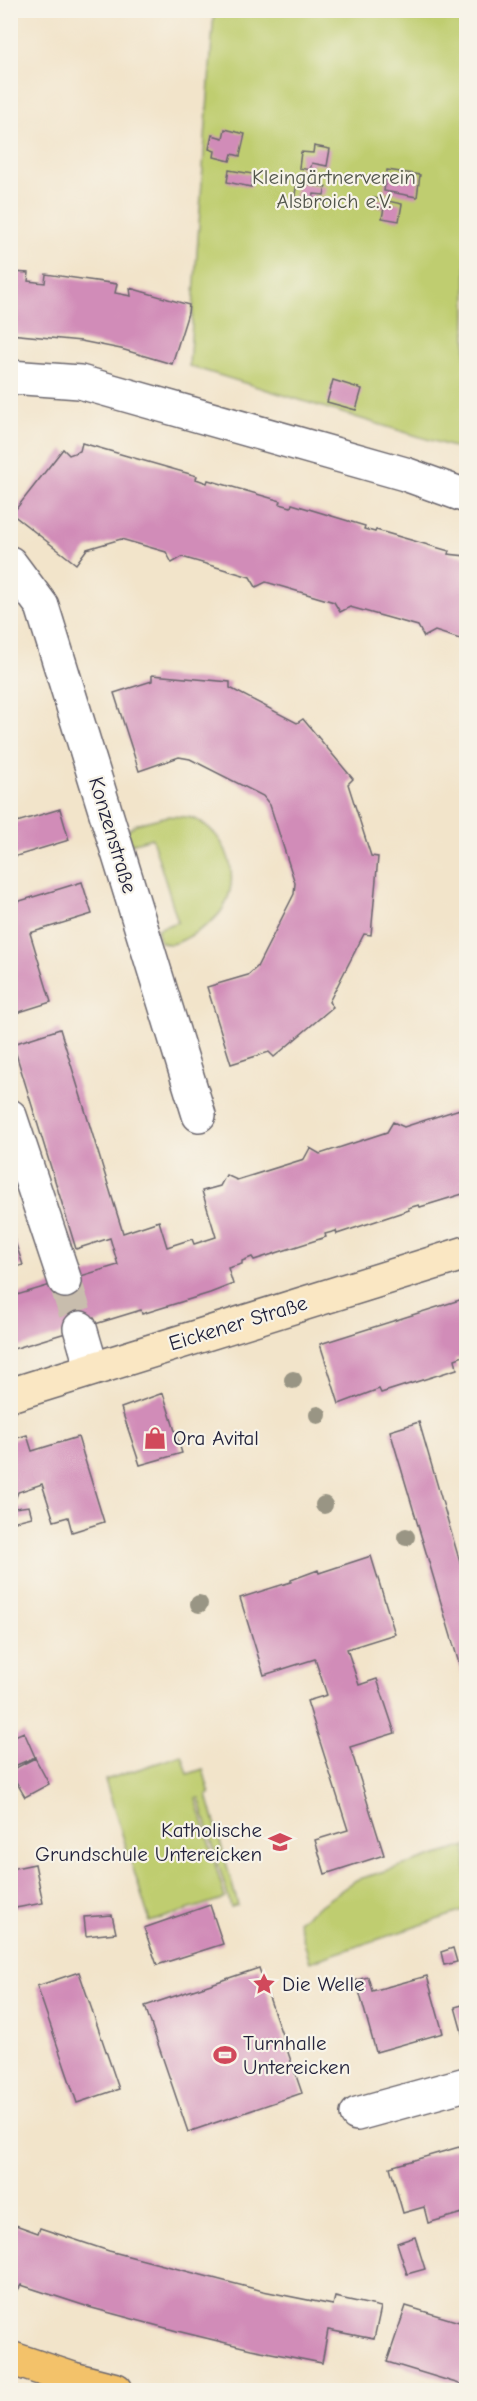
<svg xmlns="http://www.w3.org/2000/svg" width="477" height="2401" font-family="'Comic Neue',sans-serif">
<rect width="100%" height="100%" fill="#f7f3e8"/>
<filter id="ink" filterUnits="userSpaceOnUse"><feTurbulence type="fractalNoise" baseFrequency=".0167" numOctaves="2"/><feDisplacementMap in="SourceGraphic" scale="12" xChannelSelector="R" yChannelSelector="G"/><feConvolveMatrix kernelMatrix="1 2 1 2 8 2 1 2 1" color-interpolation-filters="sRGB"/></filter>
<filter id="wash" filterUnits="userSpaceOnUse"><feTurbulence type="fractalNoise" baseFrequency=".008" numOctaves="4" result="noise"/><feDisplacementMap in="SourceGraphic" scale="24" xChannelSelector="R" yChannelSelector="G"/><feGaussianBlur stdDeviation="1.35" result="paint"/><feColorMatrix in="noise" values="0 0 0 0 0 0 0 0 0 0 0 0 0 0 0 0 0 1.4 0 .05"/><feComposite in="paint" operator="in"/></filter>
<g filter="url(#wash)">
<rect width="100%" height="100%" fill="#f2e4ca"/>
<path fill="#bfcd6f" stroke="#707855" stroke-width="1.5" d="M214,11H466V451L189,366Z
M168,816C176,817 188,816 195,819C229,835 242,879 222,910C215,921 202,929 190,936C181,941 171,947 160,942L157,929L178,922L152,838L131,844L127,831L136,824Z
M182,1755L188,1774L203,1769L210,1794L207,1795L238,1905L231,1907L199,1798H196L225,1898L150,1922L105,1780Z
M466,1846V1910L310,1962L298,1921L356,1880Z"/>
<g id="blocks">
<path fill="#d18cb8" d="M225,129L245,134L240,156L232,154L230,161L214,157L215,151L209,149L212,135L223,138Z
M314,146L330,149L327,166L312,163L310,170L299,168L301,152L313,153Z
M229,170L253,174L251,187L227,182Z
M387,170L420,175L417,197L384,191Z
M297,182L326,187L324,195L314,194L312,204L294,201Z
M374,198L402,204L399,221L382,218L384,208L372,206Z
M10,272L29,273L28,281L45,283L46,274L117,284L115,293L131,296L130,288L189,305L188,313L172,364L121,349L81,341L10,334Z
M333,380L362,389L356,410L327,402Z
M82,443L197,476L196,479L207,483L208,480L281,501L280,504L291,507L292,504L365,526L364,529L375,532L376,530L449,551L448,554L466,556V641L435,631L424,637L418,626L350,607L340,612L334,602L266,582L256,587L250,577L182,557L172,563L166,552L121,539L87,549L76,564L12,514L63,449L69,455L80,451Z
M152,675L230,682V688L297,723L303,719L353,779L348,784L371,856L378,857L371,935L364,934L329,1002L333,1007L274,1057L269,1052L231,1064L207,987L248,975L257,967L294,894L295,883L270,805L263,796L190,759L179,757L139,771L114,693L152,681Z
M60,809L69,840L10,858V824Z
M82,882L92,914L30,933L51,1002L10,1015V904Z
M60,1029L123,1233L159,1221L167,1247L192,1239L194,1244L216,1237L202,1191L220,1186L226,1175L237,1180L304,1159L310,1148L320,1154L387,1132L393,1122L404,1127L466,1107V1193L420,1207L419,1205L408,1208L409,1210L337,1234L336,1231L325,1234L326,1237L254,1260L252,1257L242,1261V1264L228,1268L233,1284L210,1293L142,1314L141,1310L10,1350V1297L118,1265L110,1238L76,1249L13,1044Z
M10,1227L23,1265L10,1269Z
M466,1298V1355L455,1359L457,1369L381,1393L379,1389L339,1404L320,1344Z
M163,1393L182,1453L140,1465L121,1408Z
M419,1422L466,1583V1687L390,1431Z
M27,1435L32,1451L78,1437L104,1522L72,1532L68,1517L54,1521L42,1484L18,1492L14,1502L15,1508L29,1506L32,1517L12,1522L15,1533L10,1534V1440Z
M371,1556L395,1634L347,1649L359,1685L377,1679L395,1733L350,1747L384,1855L325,1874L315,1840L348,1830L307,1701L327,1695L315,1659L264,1675L240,1598L291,1582V1580L318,1570L319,1573Z
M24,1732L35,1757L10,1768V1738Z
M35,1758L49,1784L25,1797L10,1771Z
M35,1864L43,1903L10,1909V1869Z
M210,1905L223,1944L157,1965L144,1928Z
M112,1915L116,1933L86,1936L84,1917Z
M453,1948L457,1962L444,1965L441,1952Z
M259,1968L302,2093L188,2132L145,2006Z
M79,1972L119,2089L77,2103L37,1986Z
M427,1976L443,2033L376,2052L356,1980L368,1977L372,1991Z
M466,2004V2035L463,2036L455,2007Z
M466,2145V2212L428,2223L424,2207L403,2213L390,2167Z
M10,2223L38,2233L40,2228L109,2251L263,2291L333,2305L335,2297L381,2307L374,2339L328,2330L322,2363L251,2349L177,2331L92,2308L21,2285L18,2290L10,2287Z
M415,2237L425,2269L407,2274L397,2243Z
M406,2306L466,2324V2386L387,2362Z"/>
</g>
</g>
<g filter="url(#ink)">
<use href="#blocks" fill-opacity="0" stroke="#6b666d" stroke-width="1.5"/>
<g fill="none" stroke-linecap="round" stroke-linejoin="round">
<path stroke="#c8bdad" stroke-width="33" stroke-dasharray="33 16" stroke-linecap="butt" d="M65,1281L80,1328"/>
<g stroke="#6b666d" stroke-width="36">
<path id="street" d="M10,377L80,382L405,474L466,496
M10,563L42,606L199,1115
M10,1116L65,1281
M80,1328L92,1369
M357,2114L466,2084"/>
</g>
<g stroke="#6b666d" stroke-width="36">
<path id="secondary" d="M10,1395L466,1253"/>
</g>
<g stroke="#6b666d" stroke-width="36">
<path id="primary" d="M10,2358L73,2379L116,2390"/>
</g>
<use href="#street" stroke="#fff" stroke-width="33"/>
<use href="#secondary" stroke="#fae7c3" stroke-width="33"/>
<use href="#primary" stroke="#f3c26a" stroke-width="33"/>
</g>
<g fill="#999584">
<circle cx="293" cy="1380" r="9"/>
<circle cx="318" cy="1415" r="9"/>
<circle cx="324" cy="1505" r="9"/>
<circle cx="406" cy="1537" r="9"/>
<circle cx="199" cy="1604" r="9"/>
</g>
</g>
<defs>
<g id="shop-bare" transform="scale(1.8)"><path d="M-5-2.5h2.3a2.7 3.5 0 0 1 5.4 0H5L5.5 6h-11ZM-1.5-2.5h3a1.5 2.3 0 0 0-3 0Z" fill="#d1495b" stroke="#f7f3e8" stroke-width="2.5" paint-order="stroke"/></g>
<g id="school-bare" transform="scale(1.8)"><path d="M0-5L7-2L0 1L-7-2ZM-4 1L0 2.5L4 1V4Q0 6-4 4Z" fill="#d1495b" stroke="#f7f3e8" stroke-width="2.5" paint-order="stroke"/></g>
<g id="sight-bare" transform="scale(1.8)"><path d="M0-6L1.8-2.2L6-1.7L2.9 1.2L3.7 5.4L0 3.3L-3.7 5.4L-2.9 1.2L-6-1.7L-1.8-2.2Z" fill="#d1495b" stroke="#f7f3e8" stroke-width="2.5" paint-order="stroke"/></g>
<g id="stadium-bare" transform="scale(1.8)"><path d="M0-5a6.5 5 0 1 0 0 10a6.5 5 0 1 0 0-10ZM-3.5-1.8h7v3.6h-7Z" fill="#d1495b" stroke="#f7f3e8" stroke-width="2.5" paint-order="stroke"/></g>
</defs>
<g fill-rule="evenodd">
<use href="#shop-bare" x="155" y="1438"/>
<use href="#school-bare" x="280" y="1842"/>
<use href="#sight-bare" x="264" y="1984"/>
<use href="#stadium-bare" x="225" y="2055"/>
</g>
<g text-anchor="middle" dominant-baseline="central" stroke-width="4.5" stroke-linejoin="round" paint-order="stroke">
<g font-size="21" fill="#51554b" stroke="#f7f3e8">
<text x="334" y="177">Kleingärtnerverein<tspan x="334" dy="24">Alsbroich e.V.</tspan></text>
</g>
<g font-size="21" fill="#22223b" stroke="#f7f3e8">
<text transform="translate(113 835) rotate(73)">Konzenstraße</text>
<text transform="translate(238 1323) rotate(-17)">Eickener Straße</text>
</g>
<g font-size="21" fill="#22223b" stroke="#f7f3e8" text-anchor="start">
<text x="173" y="1438">Ora Avital</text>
<text x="262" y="1830" text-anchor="end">Katholische<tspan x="262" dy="24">Grundschule Untereicken</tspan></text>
<text x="282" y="1984">Die Welle</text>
<text x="243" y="2043">Turnhalle<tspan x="243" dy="24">Untereicken</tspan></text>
</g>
</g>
<rect width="477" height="2401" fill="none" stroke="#f7f3e8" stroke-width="36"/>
</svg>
